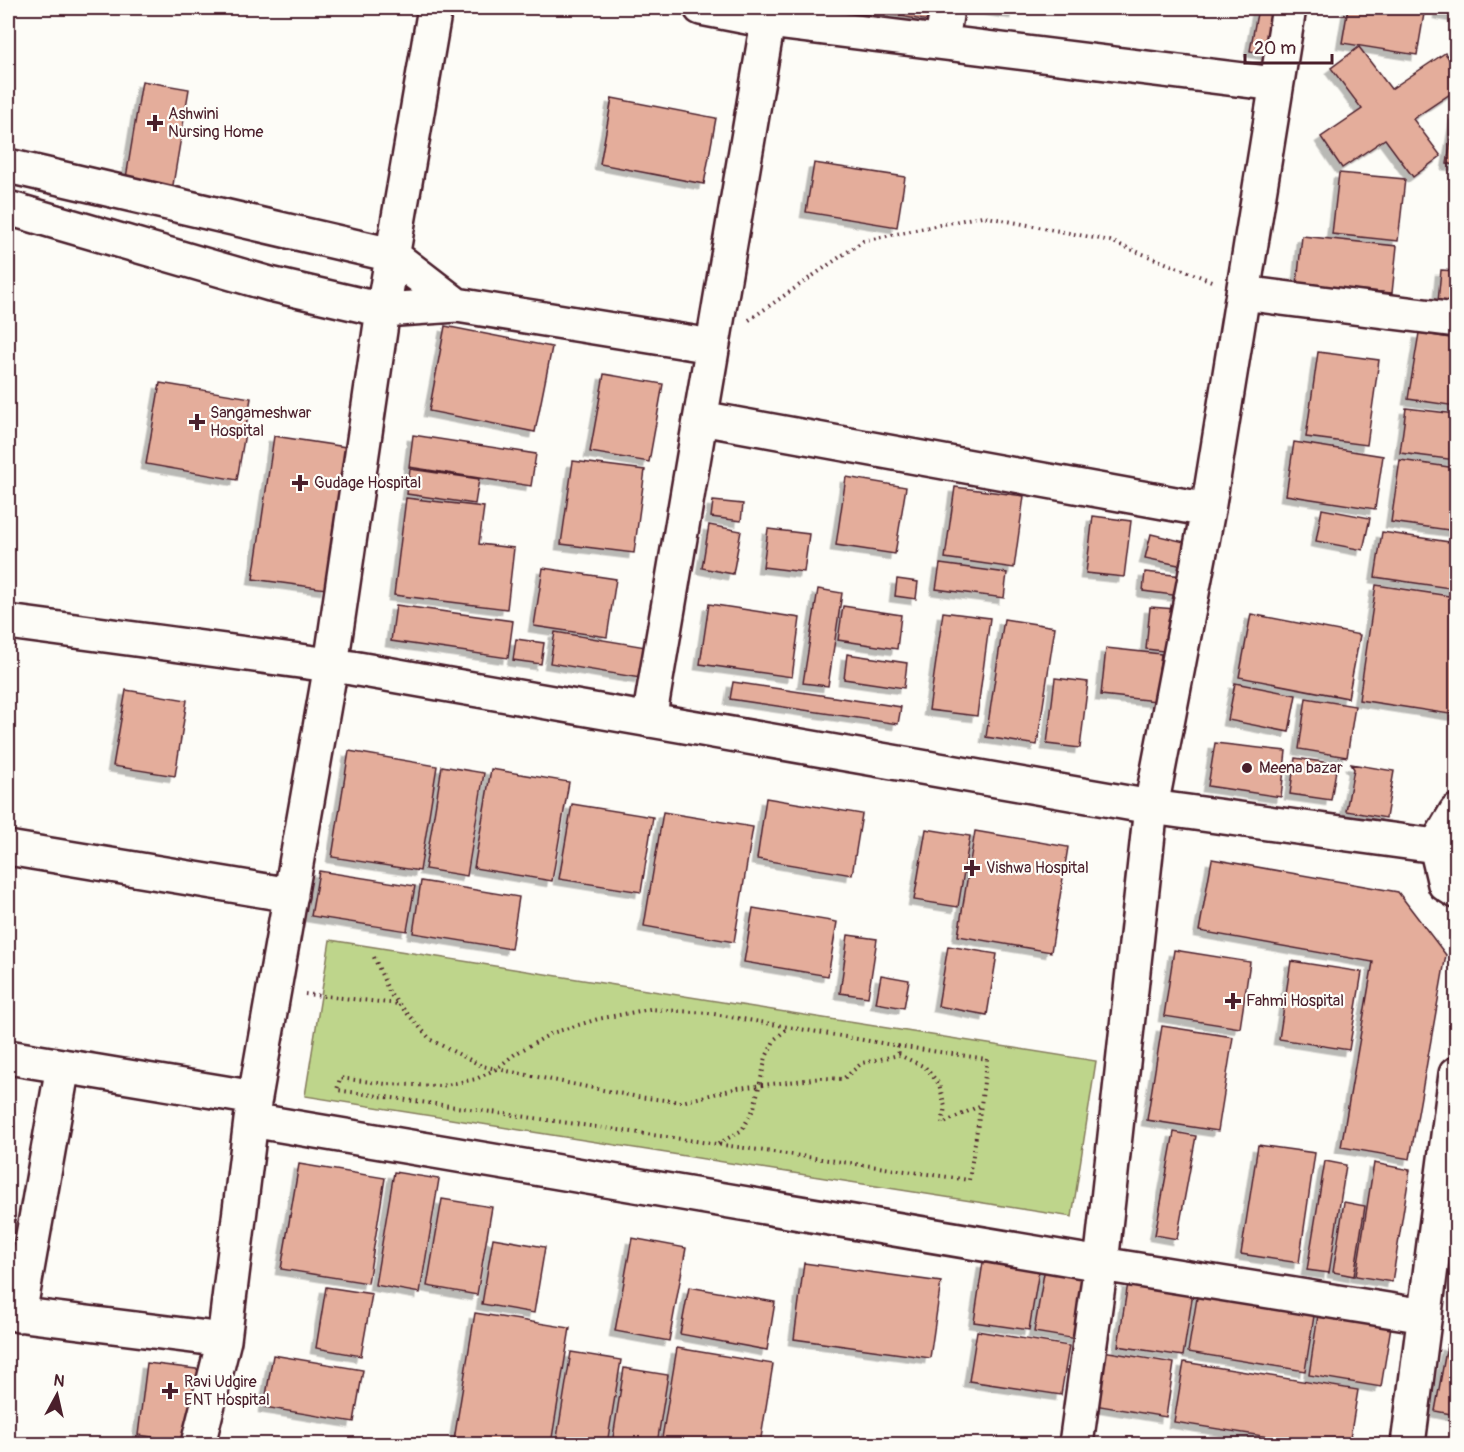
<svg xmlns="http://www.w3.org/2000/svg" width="1464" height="1452" font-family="Pangolin,sans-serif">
<defs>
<filter id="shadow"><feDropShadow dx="-5.5" dy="5.5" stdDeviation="0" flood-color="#0004"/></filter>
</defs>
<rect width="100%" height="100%" fill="#fdfcf7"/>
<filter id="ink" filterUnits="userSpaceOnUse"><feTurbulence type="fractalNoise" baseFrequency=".0167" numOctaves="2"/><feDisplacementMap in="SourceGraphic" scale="12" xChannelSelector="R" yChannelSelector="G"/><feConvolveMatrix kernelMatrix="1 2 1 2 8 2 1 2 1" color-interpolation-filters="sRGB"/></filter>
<g filter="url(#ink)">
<path fill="#bed58b" stroke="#847a5b" stroke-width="1.5" d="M330,940L1096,1061L1072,1217L305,1096Z"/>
<path fill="#e4ad9b" stroke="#4a1f2b" stroke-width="1.5" filter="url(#shadow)" d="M852,8H931L929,21Z
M979,8H1016L1015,13Z
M1258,8H1281L1272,55L1250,51Z
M1348,8H1425L1417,55L1342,43Z
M1440,8H1456V16L1439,13Z
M1359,47L1391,89L1445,53L1456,69V90L1413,119L1441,156L1413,177L1385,139L1342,168L1321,137L1362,109L1331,68Z
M142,81L189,89L171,197L124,190Z
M612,98L716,118L704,184L600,164Z
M1455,115H1456V165L1447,164Z
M814,163L905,177L897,227L806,212Z
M1339,173L1405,179L1398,241L1332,234Z
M1302,236L1397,246L1392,293L1297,284Z
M1441,270L1456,271V303L1438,302Z
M445,326L552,347L535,432L429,411Z
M1419,333L1456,339V406L1408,399Z
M1318,352L1379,360L1367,445L1306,437Z
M604,374L663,384L649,462L590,452Z
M160,383L251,398L237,480L146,464Z
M1406,408L1456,414V460L1400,453Z
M413,435L536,454L531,486L409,467Z
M274,436L346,447L326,589L253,579Z
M1294,442L1383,456L1375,509L1286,495Z
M1400,460L1456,468V531L1391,522Z
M573,461L645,470L634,553L561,544Z
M410,469L479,479L475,504L407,494Z
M846,477L906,487L895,554L836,545Z
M955,487L1024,496L1014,568L945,558Z
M406,498L484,507L479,544L514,548L507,609L394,595Z
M713,501L743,504L741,521L711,517Z
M1322,509L1370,518L1363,550L1316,541Z
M1093,516L1131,521L1124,577L1086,573Z
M709,525L741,531L733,574L702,568Z
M768,529L809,534L804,572L763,567Z
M1382,532L1456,543V589L1375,577Z
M1151,534L1193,544L1188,567L1145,558Z
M940,564L1007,573L1004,598L936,589Z
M543,568L616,579L607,637L534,626Z
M1145,572L1183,576L1180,596L1143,591Z
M897,579L918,582L916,599L895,596Z
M1376,585L1456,597V715L1359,700Z
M818,589L842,593L828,686L803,683Z
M709,604L800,618L792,677L700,664Z
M396,605L513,621L508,658L391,641Z
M843,606L901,615L897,649L838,640Z
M1150,607L1176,609L1172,652L1146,649Z
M943,612L990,618L977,716L929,710Z
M1251,614L1360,635L1348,698L1239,677Z
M1004,619L1055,627L1037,745L986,737Z
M555,632L646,647L640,678L550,663Z
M516,639L544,643L541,664L513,660Z
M1106,648L1161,654L1156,701L1101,695Z
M847,654L907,663L904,688L844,679Z
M1055,678L1088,682L1080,748L1047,744Z
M733,682L901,707L898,724L730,699Z
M1235,683L1296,695L1289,732L1228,720Z
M126,690L187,700L175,776L113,766Z
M1306,698L1355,706L1347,757L1299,749Z
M1215,743L1286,751L1281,797L1208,786Z
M349,751L437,766L420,871L332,857Z
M1295,758L1337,764L1331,800L1290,794Z
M1351,764L1394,771L1386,818L1346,811L1354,769Z
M442,766L484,773L467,876L425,869Z
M491,769L569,782L552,881L474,868Z
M766,798L862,814L852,875L757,859Z
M572,804L653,817L641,892L559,879Z
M663,812L753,827L734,942L644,926Z
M926,829L970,836L958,907L914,900Z
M975,831L1068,847L1051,952L958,936Z
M1212,859L1398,892L1446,955L1410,1159L1341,1147L1373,962L1199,931Z
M319,871L415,886L407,931L311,916Z
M421,881L519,897L511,949L413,933Z
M753,908L837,922L828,976L744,962Z
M848,935L877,939L868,997L840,993Z
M948,946L997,954L987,1015L938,1006Z
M1174,950L1250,962L1240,1028L1164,1016Z
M1291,961L1362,972L1349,1050L1279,1039Z
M881,975L909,980L904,1008L876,1003Z
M1162,1026L1233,1037L1218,1131L1147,1120Z
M1174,1132L1196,1136L1177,1239L1155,1235Z
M1258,1145L1315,1153L1299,1263L1241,1254Z
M1325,1161L1346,1165L1329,1273L1307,1270Z
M1374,1163L1410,1170L1392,1282L1356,1276Z
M299,1164L385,1178L368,1283L281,1269Z
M394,1172L439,1179L420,1293L375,1285Z
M442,1199L492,1207L477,1295L427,1286Z
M1344,1202L1365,1206L1354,1276L1333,1272Z
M493,1238L545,1247L534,1313L482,1304Z
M632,1238L686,1248L669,1341L615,1331Z
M983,1262L1039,1271L1029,1330L974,1322Z
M804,1263L941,1282L930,1358L794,1339Z
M1045,1267L1086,1273L1076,1339L1034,1332Z
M1128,1283L1193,1293L1183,1356L1118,1346Z
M326,1287L372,1294L361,1356L316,1348Z
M689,1287L775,1302L767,1350L680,1334Z
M1198,1292L1315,1310L1305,1371L1188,1352Z
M1319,1308L1392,1320L1381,1387L1309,1375Z
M475,1313L570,1328L551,1444H479L454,1440Z
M977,1331L1069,1346L1061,1395L969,1381Z
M1447,1345L1456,1347V1415L1435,1411Z
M677,1348L773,1364L760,1444H661Z
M1103,1351L1174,1363L1166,1417L1094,1405Z
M571,1352L621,1360L607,1444H556Z
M273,1355L363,1370L354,1422L264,1407Z
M1184,1362L1358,1390L1349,1444H1312L1174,1422Z
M147,1363L204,1370L195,1443L138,1435Z
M624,1368L668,1375L657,1444H612Z"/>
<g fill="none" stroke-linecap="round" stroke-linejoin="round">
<g stroke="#4a1f2b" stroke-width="38">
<path id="minor" d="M701,8L768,21L1276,84
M942,42L947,8
M8,166L392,255L457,305
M8,208L270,284L383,310L457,305L712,346
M1243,293L1456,320
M701,418L1208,510
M649,720L768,21
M8,848L291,895
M8,1057L255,1098
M251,1120L1101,1264L1425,1316
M8,1313L224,1340
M19,1315L63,1066
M198,1444L224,1340L251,1120L331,665L383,310L435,8
M1076,1444L1101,1264L1151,807L1208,510L1289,8
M1408,1444L1456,1074"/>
</g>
<g stroke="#4a1f2b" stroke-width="38">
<path id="major" d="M8,622L352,668L1151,807L1436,846
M1456,812L1436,846L1445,884L1456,891"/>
</g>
<path stroke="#4a1f2b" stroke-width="4" stroke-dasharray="1.5 4.5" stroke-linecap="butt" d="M749,320L863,241L982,216L1110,241L1214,282
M374,957L390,994L431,1040L482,1066L638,1097L682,1102L738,1088L822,1078L843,1079L862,1063L899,1055L925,1067L939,1084L945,1107L942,1124L981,1105L969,1180L337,1090L340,1078L386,1084L441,1086L476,1079L496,1069L515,1054L552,1033L598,1019L650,1009L708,1013L898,1046L899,1055
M305,994L399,1004
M898,1046L987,1059L981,1105
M718,1144L742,1130L754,1108L766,1057L775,1039L788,1028"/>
<use href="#minor" stroke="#fdfcf7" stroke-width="33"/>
<use href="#major" stroke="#fdfcf7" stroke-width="33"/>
</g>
</g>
<g fill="#4a1f2b" stroke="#fdfcf7" stroke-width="2">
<path d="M152 114h6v6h6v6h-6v6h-6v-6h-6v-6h6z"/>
<path d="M194 413h6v6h6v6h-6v6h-6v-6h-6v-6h6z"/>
<path d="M297 474h6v6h6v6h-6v6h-6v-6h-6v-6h6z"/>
<circle cx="1247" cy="768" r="6"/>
<path d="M969 859h6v6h6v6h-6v6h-6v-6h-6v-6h6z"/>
<path d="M1230 992h6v6h6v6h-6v6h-6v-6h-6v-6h6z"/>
<path d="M167 1382h6v6h6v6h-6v6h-6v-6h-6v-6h6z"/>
</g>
<g text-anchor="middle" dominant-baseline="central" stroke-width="4.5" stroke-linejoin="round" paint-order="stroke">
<g font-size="16" fill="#4a1f2b" stroke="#fdfcf7" text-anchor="start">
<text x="168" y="114">Ashwini<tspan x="168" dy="18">Nursing Home</tspan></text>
<text x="210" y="413">Sangameshwar<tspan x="210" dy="18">Hospital</tspan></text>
<text x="314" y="483">Gudage Hospital</text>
<text x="1259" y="768">Meena bazar</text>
<text x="986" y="868">Vishwa Hospital</text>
<text x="1246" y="1001">Fahmi Hospital</text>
<text x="184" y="1382">Ravi Udgire<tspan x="184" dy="18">ENT Hospital</tspan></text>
</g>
</g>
<rect width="1464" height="1452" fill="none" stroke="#fdfcf7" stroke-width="30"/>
<rect x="15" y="15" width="1434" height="1422" fill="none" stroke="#4a1f2b" stroke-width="2" filter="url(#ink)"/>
<g transform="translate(57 1395) rotate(8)" stroke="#fdfcf7" stroke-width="4.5" paint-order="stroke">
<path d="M0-4.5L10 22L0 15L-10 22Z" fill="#4a1f2b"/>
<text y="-9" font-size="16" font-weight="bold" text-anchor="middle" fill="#4a1f2b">N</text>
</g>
<path d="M1245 54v9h87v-9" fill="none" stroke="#4a1f2b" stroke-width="3"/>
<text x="1254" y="54" font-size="18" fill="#4a1f2b" stroke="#fdfcf7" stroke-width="4.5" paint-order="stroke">20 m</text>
</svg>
